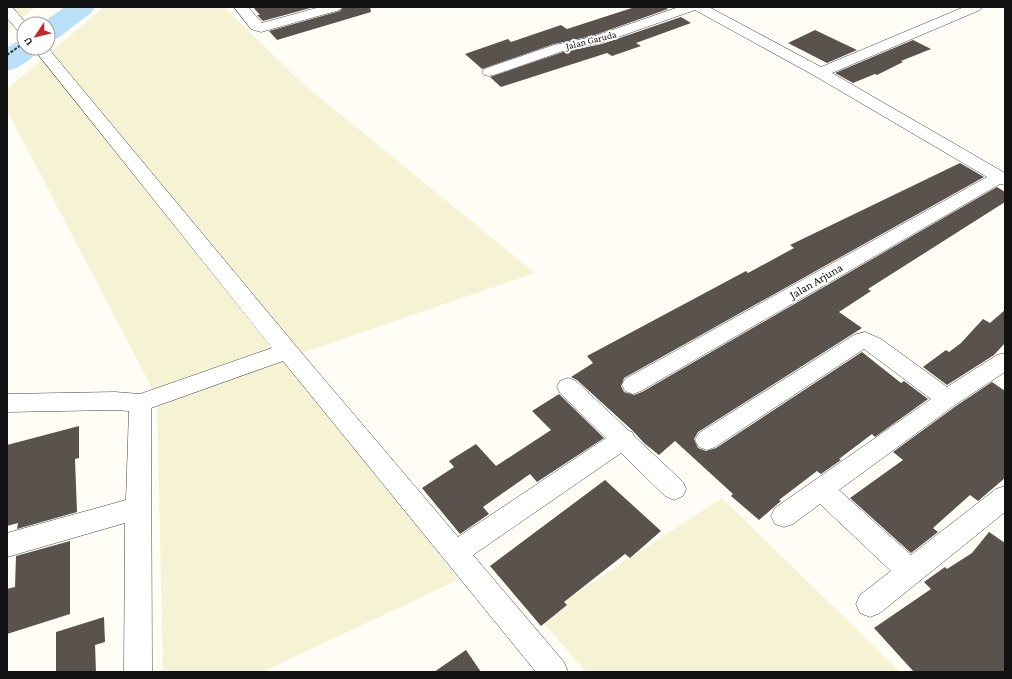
<svg xmlns="http://www.w3.org/2000/svg" width="1012" height="679" font-family="'Crimson Pro',serif">
<rect width="100%" height="100%" fill="#fffdf5"/>
<path fill="#f6f3d4" d="M7,7H35L7,32Z
M104,7H224L302,83L535,273L290,357L458,580L262,672H163L157,398L7,110V89Z
M722,498L900,672H586L539,617Z"/>
<g fill="none" stroke-linecap="round" stroke-linejoin="round">
<path fill="#b9e0f7" fill-rule="evenodd" d="M65,7H95L91,13L58,38L48,40V24H41Z
M24,40V48H40C33,59 20,68 7,71V48L16,42Z"/>
</g>
<path fill="#5a524d" d="M253,7H314L263,21L257,15H260Z
M343,7H370L371,12L277,40L269,31L340,11Z
M635,7H665L668,9L592,36L554,44L482,69L465,54L508,39L511,42L561,25L567,29Z
M681,17L691,23L636,43L641,46L612,56L607,53L501,87L490,77L563,52L602,44Z
M815,30L857,50L827,63L788,43Z
M913,40L931,49L901,61L903,62L877,75L875,74L853,83L835,73Z
M960,163L984,177L624,378L621,386L624,392L634,395L642,392L997,187L1005,192V202L868,289L871,291L839,312L862,328L698,432L694,439L698,448L706,451L716,448L862,352L901,383L904,381L928,399L875,437L872,434L839,459L841,460L821,474L817,471L779,500L781,501L759,520L731,496L733,494L675,441L659,455L644,443L633,431L577,380L571,377L593,363L587,356L746,271L748,273L794,248L790,245Z
M1005,310V343L994,355L947,385L923,367L946,350L949,352L961,343L983,319L990,323Z
M992,382L1005,391V478L978,501L970,495L933,528L938,532L911,553L850,498L903,460L893,452L956,406Z
M559,394L604,438L537,482L530,474L483,507L489,514L460,534L422,488L454,467L449,461L476,444L496,466L551,430L532,411Z
M79,426V458L75,459L77,512L17,529L18,523L7,526V445Z
M605,480L661,531L630,558L625,554L564,602L567,605L541,626L490,566Z
M989,532L1005,543V672H914L874,628L931,589L924,582L945,567L947,569L972,553Z
M70,541V614L7,634V589L15,587L16,556Z
M104,617L105,642L95,645L96,672H56V632Z
M466,650L481,672H434Z"/>
<g fill="none" stroke-linecap="round" stroke-linejoin="round">
<g stroke="#444" stroke-width="1">
<path id="minor" d="M7,7H12L27,24H24V33L19,32L7,18Z
M234,7H248L262,23L320,7H342L340,10L261,32L251,29Z
M679,7H709L821,67L964,7H982L980,10L832,73L1005,173V185L1000,184L641,391L633,394L625,391L622,385L625,379L987,177L815,76L695,10L601,43L563,51L494,75L489,76L484,75L482,72L484,69L554,45L592,37Z
M33,48H48L295,345L458,537L606,438L560,393L557,387L560,381L568,378L576,381L629,431L632,432L634,436L683,482L686,489L683,496L674,500L665,496L621,453L473,555L564,662L568,672H536L283,361L151,408L152,672H124L125,523L7,557V533L126,500L129,411L115,410L7,412V394L115,392L140,394L272,348Z
M865,332L881,339L947,387L997,355L1005,353V372L955,405L839,490L911,555L996,489L1005,486V512L880,613L870,617L860,613L856,604L860,595L891,571L820,504L793,524L784,527L775,524L771,516L775,508L931,399L864,349L715,447L707,450L699,447L695,440L699,433L854,335Z"/>
</g>
<path stroke="#333" stroke-width="2" stroke-dasharray="3 1.5" stroke-linecap="butt" d="M7,55L21,45"/>
<use href="#minor" fill="#fff" fill-rule="evenodd"/>
</g>
<g text-anchor="middle" dominant-baseline="central" stroke-width="4" stroke-linejoin="round" paint-order="stroke">
<g font-size="10" fill="#111" stroke="#fff">
<text transform="translate(591 40) rotate(-14)">Jalan Garuda</text>
</g>
<g font-size="12" fill="#111" stroke="#fff">
<text transform="translate(816 281) rotate(-30)">Jalan Arjuna</text>
</g>
</g>
<rect width="1012" height="679" fill="none" stroke="#111111" stroke-width="16"/>
<g transform="translate(36 36) rotate(235)"><circle r="19" fill="#ffffff" stroke="#a0a0a0"/>
<path d="M0-3L7 15L0 10L-7 15Z" fill="#c4262e"/>
<text y="-6" font-size="11" font-weight="bold" text-anchor="middle" fill="#111111">U</text>
</g>
</svg>
